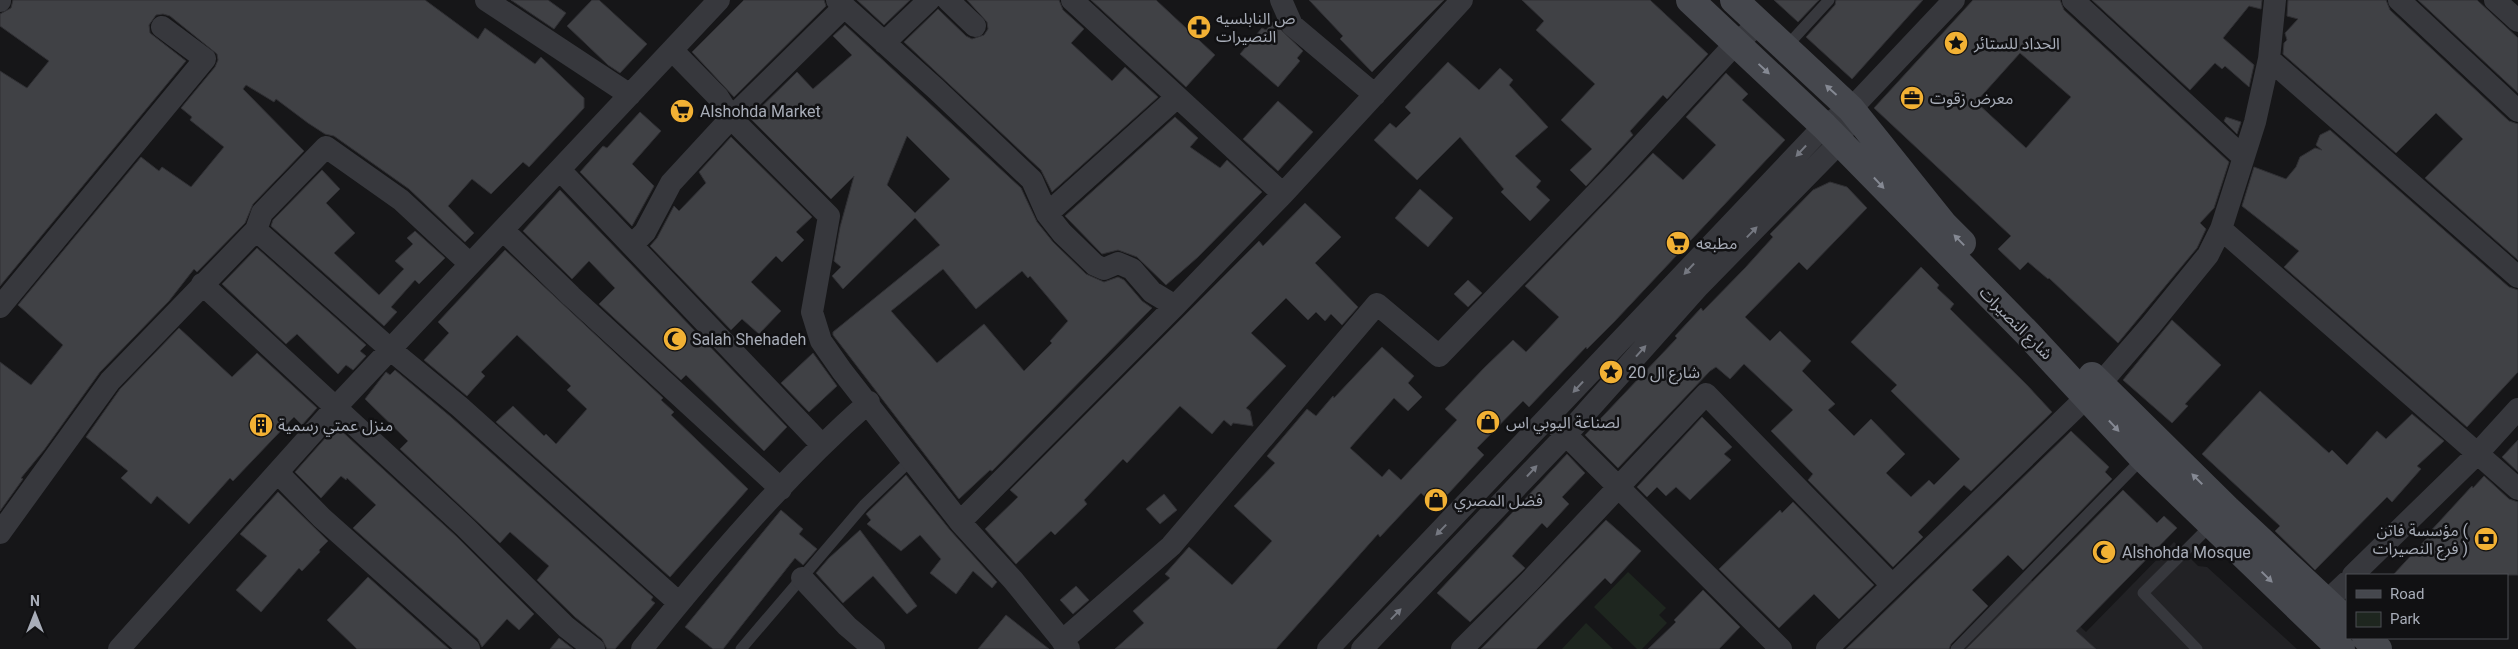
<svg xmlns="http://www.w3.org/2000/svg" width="2518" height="649" font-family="Roboto,'Noto Sans Arabic',sans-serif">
<rect width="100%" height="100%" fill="#161618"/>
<path fill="#222225" d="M2174,542L2198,566L2207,567L2297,649H1962L2030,579L2086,632Z"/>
<path fill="#1e261f" d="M1628,572L1666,608L1659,615L1667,623L1642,649H1637L1594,607Z
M1586,623L1613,649H1562Z"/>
<path fill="#404145" stroke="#303034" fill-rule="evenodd" d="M13,0H425L478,39L485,28L535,64L541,57L584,98V108L529,167L523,162L491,194L472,179L448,206L474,233L465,242L409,189L334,136L325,134L308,123L276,99L274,102L246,85L243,89L304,151L253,204L245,223L197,272L194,269L169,301L100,372L44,450L21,478L23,479L0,511V362L31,385L63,345L18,305L141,157L159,171L162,167L191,187L224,147L190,120L192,117L181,108L215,67L218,60L217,54L170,16L163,14L156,15L149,25L150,33L186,61L0,286V71L27,88L49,61L0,26V14L11,8Z
M511,0H548L566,13L554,29Z
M592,0H599L647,44L620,73L608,65L567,26Z
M744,0H824L826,6L734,97L692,52Z
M857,0H910L884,25Z
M967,0H1059L1063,10L1084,29L1071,43L1112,81L1125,67L1158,97L1052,192L1041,170L904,42L938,9L966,36L972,39L984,35L988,29L987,22Z
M1091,0H1156L1215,55L1186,87Z
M1309,0H1444L1372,72L1340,39L1343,36Z
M1522,0H1650L1708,54L1667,99L1663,95L1630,131L1633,135L1586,186L1570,170L1592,149L1561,120L1595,84L1536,30L1544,21Z
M1774,0H1819L1798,22Z
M1836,0H1923L1852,79L1806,37L1835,5Z
M1973,0H2060L2064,10L2229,162L2214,208L2200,223L2206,229L2197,248L2118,343L2049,278L2048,279L2028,262L2020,270L1998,249L2011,236L1874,108ZM2020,53L2071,97L2026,148L1976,102Z
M2092,0H2262L2261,9L2249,6L2223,38L2254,65L2249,87L2225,66L2222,69L2215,63L2190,90Z
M2288,0H2386L2390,10L2509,121L2518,124V260L2425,178L2463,139L2436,113L2396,153L2283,54L2284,43L2287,40L2285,33L2298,19L2287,16Z
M2418,0H2477L2518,38V93Z
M1273,22L1303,51L1297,58L1300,61L1278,87L1240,54L1262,28L1266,30Z
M845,25L1021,188L1037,222L1053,242L1086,274L1104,282L1118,277L1124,280L1142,301L1152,308L992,471L990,470L959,499L833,335V332L940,245L915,218L843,289L832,276L841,267L834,261L840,227L854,176L831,199L750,118L797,72L813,89L852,55L833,36ZM907,136L950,179L915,213L887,185ZM943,269L976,309L1022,271L1028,278L1030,276L1068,321L1050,341L1052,343L1024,371L984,324L937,363L891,311Z
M1448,62L1479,90L1500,68L1513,80L1509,85L1548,127L1515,156L1541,181L1536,187L1550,200L1530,221L1501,192L1504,189L1460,137L1417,180L1374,140L1390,123L1396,128L1411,113L1405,107Z
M1726,73L1748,94L1742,100L1785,140L1615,321L1587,349L1586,347L1529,407L1523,401L1477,448L1484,455L1436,507L1421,493L1380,537L1378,534L1276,649H1115L1144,623L1133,611L1170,578L1165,574L1189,547L1232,585L1272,541L1234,506L1275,463L1267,456L1307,409L1316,416L1333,396L1334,398L1382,347L1414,376L1408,383L1422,397L1408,411L1394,398L1350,448L1382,477L1389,469L1401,480L1457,420L1445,409L1484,368L1513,340L1526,352L1559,317L1525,286L1653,153L1683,180L1716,145L1686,117Z
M1278,101L1313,132L1278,171L1243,139Z
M640,112L661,131L632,164L654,186L632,226L580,172L603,146L607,148Z
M1175,117L1198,138L1190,147L1220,168L1227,160L1262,192L1198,257L1166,285L1137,257L1118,250L1102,254L1065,216Z
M2226,117L2241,122L2237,134L2224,121Z
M2330,130L2509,287L2518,290V372L2467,427L2284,267L2299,251L2242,206L2254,167L2286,179L2296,167L2300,157L2315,148L2322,150L2316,145L2320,135Z
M731,137L812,217L796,232L804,240L782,262L776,256L751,282L781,311L759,334L742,319L731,330L650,246L657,238L674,206L679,211L706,183L699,172Z
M322,170L340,189L326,203L355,233L334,253L379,295L404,269L395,261L413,244L407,238L415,231L445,258L419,284L415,280L391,307L397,312L384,326L271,226L273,220Z
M1830,182L1847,187L1867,208L1807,270L1799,262L1745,317L1770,341L1780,331L1811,361L1802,371L1835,404L1828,410L1854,436L1871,419L1905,454L1886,473L1911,497L1929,480L1934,485L1960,459L1891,391L1897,385L1851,342L1921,267L1939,285L1937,288L1954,304L1950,309L2027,385L2052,412L1971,491L1964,485L1918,532L1923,537L1893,567L1808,480L1813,474L1771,431L1793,410L1744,364L1730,379L1716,367L1710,371L1618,468L1585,435L1677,338L1675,336L1701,308L1703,311L1745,268L1773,237L1770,234L1813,190Z
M1420,189L1453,218L1428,247L1395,218Z
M560,190L787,427L764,451L686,375L681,380L599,304L615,288L589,261L572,279L523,231Z
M1305,203L1341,237L1315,263L1358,307L1342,325L1331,314L1325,321L1316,312L1308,320L1286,298L1251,333L1286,366L1246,408L1250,411L1253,426L1233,423L1231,426L1224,420L1212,434L1180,406L1127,463L1123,459L1084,500L1087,504L1055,535L1051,531L1016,564L985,529L1018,497L1010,490L1259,241L1263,246Z
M257,248L366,345L360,351L366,356L353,370L346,365L338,374L297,334L286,344L222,284Z
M505,250L663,398L661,400L674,412L671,415L748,489L670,577L496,422L513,406L544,436L546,434L556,444L587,409L567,390L571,386L517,335L481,372L485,376L467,396L424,360L449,333L438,322Z
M1468,280L1482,293L1468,307L1454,294Z
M2172,320L2221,365L2185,404L2188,406L2172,423L2123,380Z
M179,328L232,377L257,353L317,408L302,425L294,417L233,481L230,478L189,524L157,496L151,504L121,478L128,471L86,437L120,389Z
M813,353L837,386L809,412L781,383Z
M395,370L451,417L653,597L651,600L655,603L615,649H607L602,639L575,617L537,580L549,566L510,532L500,543L400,449L408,441L365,399L386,372L390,375Z
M2260,391L2329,453L2332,450L2347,465L2377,431L2386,439L2412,414L2444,441L2417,466L2421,469L2392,502L2387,497L2315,570L2275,531L2280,526L2202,454Z
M1702,417L1732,447L1724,454L1731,460L1690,500L1676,487L1666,496L1657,487L1647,497L1637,487Z
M336,426L456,536L534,614L519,630L507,619L482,647L478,639L353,528L376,505L347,478L346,480L341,476L321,498L295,472Z
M2071,431L2109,467L2105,472L2112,479L2023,570L2008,555L1972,590L1988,606L1951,644L1949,649H1846Z
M2518,440V472L2502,457Z
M1567,454L1585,473L1562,497L1569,504L1547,528L1542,523L1519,548L1512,556L1525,568L1470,622L1437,593Z
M906,475L950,530L997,582L992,588L973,571L956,594L930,573L941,559L920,535L901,551L867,524L871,520L866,514Z
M2484,476L2509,499L2518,502V575H2393L2429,536L2427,535L2472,486L2473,488Z
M2123,490L2157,523L2164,516L2177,528L2076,631L2096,649H1966Z
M278,492L328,541L319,550L320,552L302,571L299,568L261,612L236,590L267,556L240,534Z
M1164,494L1177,510L1160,524L1146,509Z
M1793,502L1874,585L1839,619L1814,594L1779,628L1719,569L1780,510L1782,513Z
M781,510L803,529L799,534L817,549L803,565L795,558L723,649H713L685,627Z
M1606,520L1641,551L1611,584L1605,578L1536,649H1481Z
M860,530L917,606L907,614L873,576L843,603L816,573L829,558Z
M368,577L449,649H357L327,620Z
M1076,586L1089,600L1073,614L1060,600Z
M1703,590L1740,627L1719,649H1648L1676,622L1674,620Z
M1006,615L1049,649H978Z
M559,638L573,649H550Z"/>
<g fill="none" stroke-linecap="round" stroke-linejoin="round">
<path stroke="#37383d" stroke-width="11" d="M1785,48L1829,0
M741,649L864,505L912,459
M1956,649L2143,458
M2197,649L2143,593L2212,524"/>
<path stroke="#37383d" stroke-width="22" d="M486,0L630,95
M837,0L936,89L1032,180L1047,214L1062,233L1095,265L1104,269L1118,263L1132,269L1152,292L1175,306
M948,0L975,26
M1072,0L1283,194
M1281,0L1292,25L1375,95
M2073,0L2242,156
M2399,0L2518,111
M2495,0L2518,21
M0,1V0
M884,43L929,0
M672,50L718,97L731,118L829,216L812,312L821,341L842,371L960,522L1013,580L1069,649
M2269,59L2518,277
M560,170L821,444
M1047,214L1176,98
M2221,229L2518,489
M256,230L391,350L460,407L679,603
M503,230L571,296L781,489
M633,244L645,232L671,183L731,118L844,7
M202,284L465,527L566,627L594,649
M0,307L205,59L162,27
M1557,426L1781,649
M278,473L322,518L469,649
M960,522L1175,306L1283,194L1462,0
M0,533L110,381L256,230L262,213L326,147L401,200L470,264
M2353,575L2477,454L2518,409
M802,578L847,626L874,649
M2326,602L2347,582
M1062,641L1171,546L1377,304L1439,356L1616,173L1736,43L1759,24
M119,649L335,408L719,0
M642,649C711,563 786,475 869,402
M1328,649L1824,126L1851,109L1954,0
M1362,649L1567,434L1699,286L1840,142L1845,126
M1462,649L1530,581L1706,394L1892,585
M1827,649L2100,384L2151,325L2208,255L2221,229L2255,122L2269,59L2275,0"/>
<path stroke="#45474d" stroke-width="28" d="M1690,0L1824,126L2027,333L2143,458L2341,649
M1734,0L1851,109L1944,225L1962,243
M2092,376L2227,509L2347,621
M2366,638L2378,649"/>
</g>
<defs><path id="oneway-solid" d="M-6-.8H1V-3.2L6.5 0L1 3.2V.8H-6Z" transform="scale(1.25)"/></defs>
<g fill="#858993">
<use href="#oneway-solid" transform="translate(1764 69) rotate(43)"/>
<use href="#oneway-solid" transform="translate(1831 90) rotate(-138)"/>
<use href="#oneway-solid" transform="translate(1879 183) rotate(47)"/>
<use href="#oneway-solid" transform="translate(1959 240) rotate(-134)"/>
<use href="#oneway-solid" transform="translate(2114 426) rotate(47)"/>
<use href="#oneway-solid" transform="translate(2197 479) rotate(-135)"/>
<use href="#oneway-solid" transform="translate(2267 577) rotate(44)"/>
</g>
<g fill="#757881">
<use href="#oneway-solid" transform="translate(1801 151) rotate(133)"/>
<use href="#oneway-solid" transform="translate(1752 232) rotate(-46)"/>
<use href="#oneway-solid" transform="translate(1689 269) rotate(133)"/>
<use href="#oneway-solid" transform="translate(1641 351) rotate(-48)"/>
<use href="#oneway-solid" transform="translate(1578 387) rotate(133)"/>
<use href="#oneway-solid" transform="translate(1532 471) rotate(-47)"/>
<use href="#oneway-solid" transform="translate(1441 530) rotate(134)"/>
<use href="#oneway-solid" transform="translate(1396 614) rotate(-46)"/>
</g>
<defs>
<g id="pharmacy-disc" transform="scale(1.25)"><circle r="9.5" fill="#f2b134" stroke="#111113"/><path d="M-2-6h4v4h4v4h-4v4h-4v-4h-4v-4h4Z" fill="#111"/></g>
<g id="sight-disc" transform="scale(1.25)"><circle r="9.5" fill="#f2b134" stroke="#111113"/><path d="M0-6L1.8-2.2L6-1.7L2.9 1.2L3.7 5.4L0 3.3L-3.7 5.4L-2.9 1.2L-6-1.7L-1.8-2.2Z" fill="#111"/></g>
<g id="office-disc" transform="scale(1.25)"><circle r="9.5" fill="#f2b134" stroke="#111113"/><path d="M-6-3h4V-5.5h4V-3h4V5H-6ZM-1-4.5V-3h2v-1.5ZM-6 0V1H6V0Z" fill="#111"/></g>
<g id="supermarket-disc" transform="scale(1.25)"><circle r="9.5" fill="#f2b134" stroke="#111113"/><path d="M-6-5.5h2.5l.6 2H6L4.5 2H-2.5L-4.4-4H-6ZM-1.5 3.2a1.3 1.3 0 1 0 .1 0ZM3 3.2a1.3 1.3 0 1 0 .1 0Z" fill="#111"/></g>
<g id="mosque-disc" transform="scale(1.25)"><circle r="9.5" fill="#f2b134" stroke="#111113"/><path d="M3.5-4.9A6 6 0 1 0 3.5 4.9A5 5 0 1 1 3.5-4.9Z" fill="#111"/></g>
<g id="shop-disc" transform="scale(1.25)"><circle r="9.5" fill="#f2b134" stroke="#111113"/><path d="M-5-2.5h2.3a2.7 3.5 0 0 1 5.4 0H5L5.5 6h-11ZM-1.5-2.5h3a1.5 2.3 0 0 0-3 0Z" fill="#111"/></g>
<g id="building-disc" transform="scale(1.25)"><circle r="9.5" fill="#f2b134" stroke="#111113"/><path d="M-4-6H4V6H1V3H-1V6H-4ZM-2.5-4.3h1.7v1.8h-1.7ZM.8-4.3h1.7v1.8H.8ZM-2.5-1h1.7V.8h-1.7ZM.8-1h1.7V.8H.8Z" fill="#111"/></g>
<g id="bank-disc" transform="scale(1.25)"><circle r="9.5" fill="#f2b134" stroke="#111113"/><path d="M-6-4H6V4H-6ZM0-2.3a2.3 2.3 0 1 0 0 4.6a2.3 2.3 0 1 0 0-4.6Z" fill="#111"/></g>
</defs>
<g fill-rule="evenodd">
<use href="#pharmacy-disc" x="1199" y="27"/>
<use href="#sight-disc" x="1956" y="43"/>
<use href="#office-disc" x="1912" y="98"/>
<use href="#supermarket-disc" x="682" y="111"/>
<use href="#supermarket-disc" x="1678" y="243"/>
<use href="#mosque-disc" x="675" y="339"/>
<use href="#sight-disc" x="1611" y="372"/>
<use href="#shop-disc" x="1488" y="422"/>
<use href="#building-disc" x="261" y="425"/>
<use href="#shop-disc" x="1436" y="500"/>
<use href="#bank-disc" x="2486" y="539"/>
<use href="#mosque-disc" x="2104" y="552"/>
</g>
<g text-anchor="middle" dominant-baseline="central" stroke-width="5" stroke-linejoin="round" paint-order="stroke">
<g font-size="16" fill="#a8adb8" stroke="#111113" text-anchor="start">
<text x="1216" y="18">ص النابلسيه<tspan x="1216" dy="18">النصيرات</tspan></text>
<text x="1974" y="43">الحداد للستائر</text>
<text x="1930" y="98">معرض زقوت</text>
<text x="700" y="111">Alshohda Market</text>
<text x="1696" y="243">مطبعه</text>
<text x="692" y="339">Salah Shehadeh</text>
<text x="1628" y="372">شارع ال 20</text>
<text x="1506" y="422">لصناعة اليوبي اس</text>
<text x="278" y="425">منزل عمتي رسمية</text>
<text x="1454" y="500">فضل المصري</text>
<text x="2468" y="530" text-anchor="end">مؤسسة فاتن (<tspan x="2468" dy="18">فرع النصيرات )</tspan></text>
<text x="2122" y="552">Alshohda Mosque</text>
</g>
<g font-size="16" fill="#a8adb8" stroke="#111113">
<text transform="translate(2016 323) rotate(45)">شارع النصيرات</text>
</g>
</g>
<rect x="2346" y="574" width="162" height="65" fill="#111113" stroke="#4d4f55"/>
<rect x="2356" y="590" width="25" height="8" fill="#45474d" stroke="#4d4f55"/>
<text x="2390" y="599" font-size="15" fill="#a8adb8">Road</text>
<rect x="2356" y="612" width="25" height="15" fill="#1e261f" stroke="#4d4f55"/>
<text x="2390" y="624" font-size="15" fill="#a8adb8">Park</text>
<g transform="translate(35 614)" stroke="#111113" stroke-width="4" paint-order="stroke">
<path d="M0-4L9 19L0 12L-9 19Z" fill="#a8adb8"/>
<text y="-8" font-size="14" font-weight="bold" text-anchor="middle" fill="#a8adb8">N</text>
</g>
</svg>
